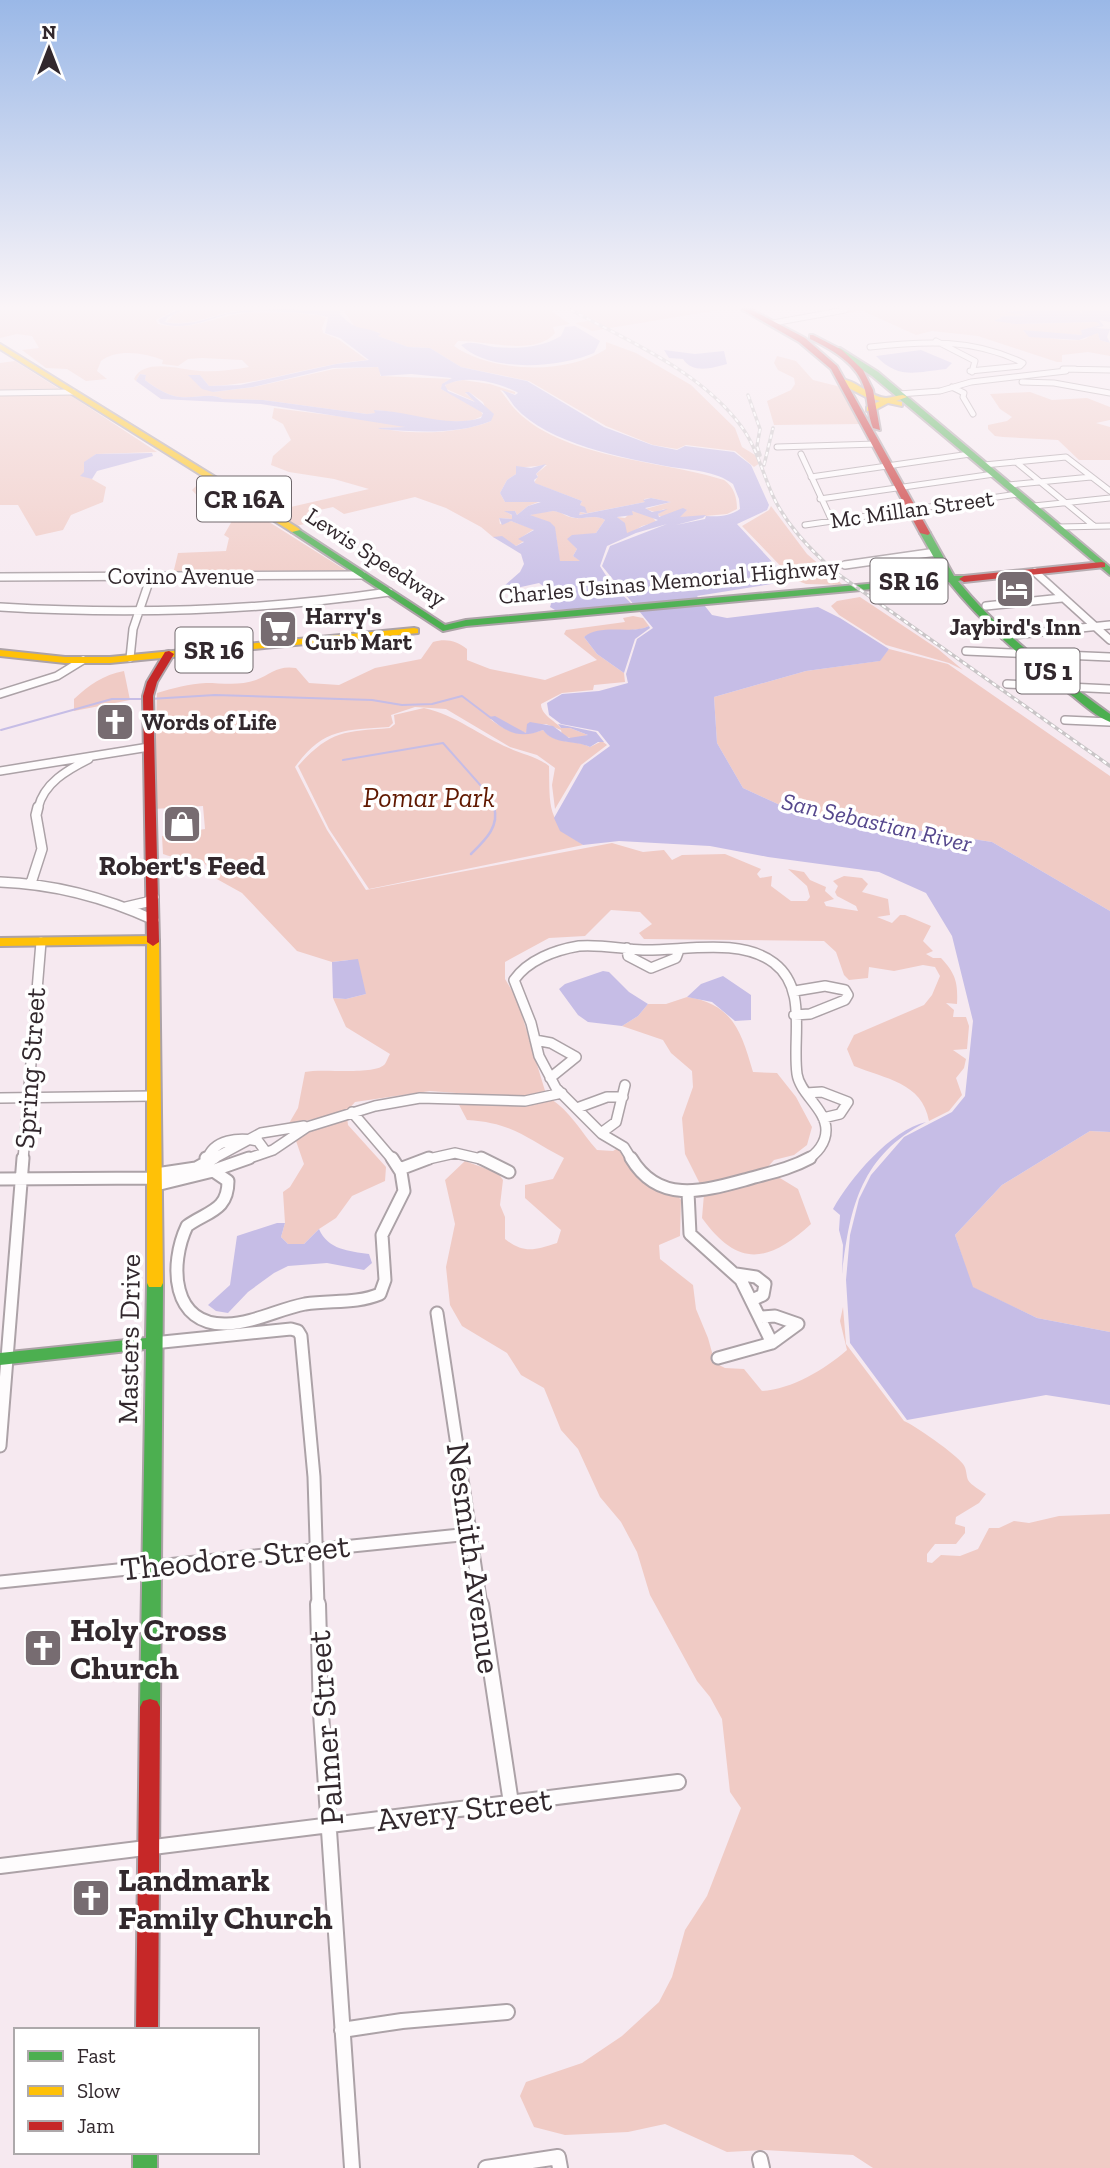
<svg xmlns="http://www.w3.org/2000/svg" width="1110" height="2168" font-family="'Zilla Slab',serif">
<rect width="100%" height="100%" fill="#f6e9f0"/>
<path fill="#f0cbc5" d="M0,310H175L156,320L158,324C188,332 211,318 239,314C264,311 292,312 317,315L326,318L322,328L323,333L338,339L367,360C313,364 263,385 209,386L200,375H189L213,392L254,387L334,369L377,367L381,369L380,376L453,379L445,382L441,389L480,410L483,415C462,432 400,411 375,410L376,413L367,414L263,400L223,399C210,392 195,399 180,397C168,396 154,387 145,380L146,375L140,374L136,381L134,379C144,357 181,370 200,371C216,372 233,370 249,367L242,360L202,358L188,359L178,366L162,364L163,360C145,353 117,348 101,361L97,371L107,379L86,381L67,369L46,368L22,350L39,348L32,336L17,334L0,338Z
M186,310H241C214,313 193,327 167,322L173,315Z
M343,310H550L570,324L553,327L555,333C535,357 484,340 458,341L454,346C492,373 568,375 606,349V342L636,353L691,385L735,428L742,447L755,455L760,463L754,467L735,451L686,445L677,449L653,445L606,426L529,381L461,367L430,348L408,347L378,336L380,333L355,327Z
M575,310H719L592,331L575,323L593,320Z
M847,310H1034L1007,311L1029,315L1004,316L996,320L1016,324L1096,322L1101,325L1081,330L1085,334L1082,335L1023,331C1032,337 1075,343 1085,339C1092,336 1088,333 1098,333L1100,340L1110,343V356L1088,352L1062,355V362H1057L978,336L932,331L916,335L863,311L821,315Z
M777,356L796,361L813,380L841,387L861,424L774,425L767,401L791,390L795,384L794,378L778,370L774,363Z
M15,361L64,392H0V363Z
M463,380L490,384L515,392V394L500,390C505,396 509,402 513,407C559,459 662,460 724,480C734,487 737,497 737,509L727,514L683,518L679,517L687,510L662,517L657,515L665,509L655,512L645,509L671,502L651,498L644,499L645,502L578,515L580,512L585,513L580,505L582,501L534,483L538,476L536,474L547,465L516,468V474L507,480L500,493L505,502L541,501L528,506L517,515L515,511H505L513,516L512,519L499,518L500,524L511,521L534,529L519,539L524,541L516,546L493,537L481,527L446,508L415,497L344,514L333,507L306,513L317,521L292,527L269,512L369,489L334,479L289,472L271,465L273,456L291,440L283,424L272,418L274,408L392,423L406,427L379,428C410,435 461,434 491,421L483,402L469,392L465,393L476,402L444,388L447,383Z
M1030,392L1052,400L1087,398L1110,407V420L1096,423L1110,427V460H1079L1058,440L1003,437L995,436L988,429V425L1007,421L1012,417L1000,409L990,394Z
M67,393L157,452L96,454L85,462L90,478L106,487L103,502L71,515L63,530L36,536L18,505H0V394Z
M209,483L249,507C231,523 204,504 192,490L197,485Z
M771,506L807,554L843,585L806,584L793,579L742,526L769,510Z
M553,511C561,511 563,515 570,517C581,521 595,513 605,520L596,533L569,540L577,549L573,556L581,561L560,562C554,534 562,524 530,516L533,513Z
M632,511L650,515L657,522L642,526L629,534L625,533L623,522L617,517L625,518Z
M258,515L350,573L173,574L178,553L226,551L229,538L224,535L232,521Z
M860,597L938,649L963,670L949,663L886,645L839,615L831,606L837,601Z
M633,616L643,618L649,626C632,635 603,625 584,637L597,654L624,673L625,682L594,685L593,690L562,693L541,704C541,715 554,720 561,728H570L588,735L573,739L562,735L561,730L546,724L528,727L526,733L490,719C508,733 522,737 543,730C555,745 575,739 590,747L602,741L607,745L581,765L555,809L552,785L555,768L537,755L510,747L446,709L415,707L391,715L393,723L389,727C345,730 323,728 295,767L327,830L366,890L612,843L643,852L664,850L672,860L682,855L725,854L761,869L757,874L760,878L772,876L771,886L791,901H807L810,897L807,886L788,869L804,872L810,880L826,887L825,891L834,899L824,902L826,906L858,911L856,906L837,896L835,892L838,886L833,881L844,876L862,878L868,884L862,892L888,899L890,915L877,917L892,923L900,915H905L931,926L923,941L933,951L926,954L933,958H941C956,974 958,983 957,1004L946,1003L954,1010L953,1017H966L969,1026L967,1049L953,1050L966,1059L964,1068L956,1078L962,1095L949,1111L929,1121C922,1082 885,1079 854,1066L847,1049L854,1035L924,1005L932,995L940,976L935,967L923,965L894,971L869,967L868,978L849,980L844,975L836,952L824,941L644,939L639,933L652,924L640,912L611,910L585,936L549,938L505,962V979L517,999L546,1094L525,1098L430,1091L355,1102L347,1111L288,1125L298,1108L305,1072C322,1068 375,1076 385,1064C387,1061 388,1057 390,1054L346,1027L333,998L346,999L366,994L348,960L332,962L297,951L242,893L215,878L203,861C189,856 177,860 163,854L162,836L205,829L203,806L154,809L157,693C173,688 189,684 206,683C222,683 240,686 256,680C271,674 278,665 296,668L309,683L339,685L375,668L421,659L433,642C446,638 457,641 467,649V660L490,669L545,680L597,660L564,634L566,630L625,622L623,618Z
M889,649L948,664L1110,776V911L992,842L793,811L743,788L717,743L714,697L806,671L879,661Z
M124,671L130,700L74,711V699C89,685 103,675 124,671Z
M424,708C456,715 480,736 509,748C523,755 536,756 549,766C550,807 546,821 583,845L369,889L329,829L298,766C331,730 343,732 390,728L395,724L394,715Z
M687,997C733,1004 741,1031 753,1072L777,1073L796,1097L812,1127L807,1145L794,1155L774,1160L766,1169L702,1188L685,1154L682,1118L693,1087L692,1071L671,1053L663,1040L622,1026L638,1016L648,1004H666Z
M551,1099C570,1111 581,1132 597,1150L613,1151L618,1148L644,1182L676,1194L681,1200L680,1236L659,1245L660,1259L693,1285L696,1309L708,1338L715,1363L725,1368L744,1369L762,1391C792,1389 824,1370 847,1350L840,1321L843,1307L846,1344L904,1421C914,1425 956,1454 963,1464C967,1469 966,1476 968,1480C971,1485 981,1491 986,1494L979,1503L956,1517L955,1524L965,1527V1533L956,1544H935L927,1554V1562L932,1563L941,1555L960,1556L978,1549L989,1528H999L1014,1521L1029,1523L1059,1516L1110,1514V2168H873L853,2155L764,2150L727,2152L665,2124L628,2132L565,2135L534,2127L520,2096L526,2082L582,2063L622,2036L659,2002L672,1977L685,1930L707,1896L741,1808L730,1792L722,1719L710,1697L697,1681L650,1595L637,1552L621,1522L600,1497L578,1449L561,1430L544,1388L521,1375L507,1353L462,1326L450,1305L446,1267L455,1224L445,1180L465,1161L498,1173L503,1180L500,1205L505,1217V1239C524,1254 535,1250 557,1243L561,1230L525,1198V1185L553,1179L564,1158C525,1138 514,1123 467,1120L457,1101Z
M347,1117L348,1125L386,1167L385,1181L352,1196L336,1218L319,1229L304,1244H288L281,1237L285,1223L283,1192L290,1187L304,1164L295,1138L310,1130Z
M1090,1131L1110,1132V1332L1037,1318L972,1287L955,1235L1002,1185Z
M775,1175L798,1189L811,1224C768,1263 738,1268 702,1218L704,1194Z"/>
<path fill="#c6bde6" fill-rule="evenodd" d="M177,310H184L168,317L165,322C193,328 214,314 241,311C273,307 308,310 341,310L340,314C358,333 359,324 381,334L378,336L408,347L430,348L461,367L527,381L604,427L652,445L677,450L685,446L734,452L751,465L769,505L767,510L737,524L790,581L697,596L712,615L727,618L818,607L840,618L889,649L880,661L806,671L714,697L717,743L743,788L793,811L992,842L1110,911V1132L1090,1131L1002,1185L955,1235L973,1287L1037,1318L1110,1332V1405L1046,1395L907,1420L850,1343L846,1280L850,1235L859,1199L871,1175L904,1137L952,1112L965,1096L973,1021L952,936L926,893L879,872L768,857L710,846L619,841L583,845L560,831L554,818L584,765L610,746L598,731L561,724L549,715L547,703L562,694L599,691L628,683L626,674L637,639L653,628L602,566L610,546L667,524L636,533L607,546L600,566L612,585L634,606L555,610L550,607L554,594L539,583L512,589L504,586L520,572L524,564L521,554L493,537L502,536L516,546L524,542L518,539L534,530L511,521L502,525L499,518L512,519V515L504,511H515L517,515L528,506L541,502H505L500,493L507,480L516,474V466L531,468L546,464L536,474L538,477L534,480L535,483L582,501L580,505L585,507L587,513L580,512L579,515L645,502L643,500L651,498L671,502L645,508L652,512L668,509L658,514L659,517L683,508L687,510L680,517L706,515L703,518L676,525L705,519L706,516C719,517 730,516 740,509L739,499L733,484C716,471 691,470 671,467C623,458 548,444 515,407C511,402 507,395 502,390L515,395L518,393L517,392C496,382 467,374 445,385L448,391L475,402L465,392H469L494,414L491,421C457,435 416,432 380,429L378,428L405,427L261,404L161,399L136,381L140,374L146,375L145,380C154,387 168,396 180,397C195,399 210,392 223,399L263,400L367,414L375,413L374,410C409,411 445,428 481,418L483,413L441,389L442,384L452,378L411,374L381,376L378,367L333,368L253,387L213,392L202,389L188,375H200L209,386L240,385L336,364L369,360L340,338L325,333L328,317L318,315C290,311 258,310 230,314C204,319 188,332 160,323L158,320ZM553,511C562,512 568,517 576,518C586,519 596,514 605,520L596,533L572,535L567,539L577,549L573,556L580,561H560L555,527L550,522L530,515ZM632,511L658,520L627,533L625,523L617,517L633,515Z
M1034,310H1079L1083,314L1081,310H1099L1104,314L1101,311L1110,310V322L1099,320L1104,326L1095,328L1110,329L1107,337L1110,343L1100,340L1098,333L1079,340L1029,337L1023,330L1082,335L1081,330L1101,325L1096,322L1016,324L994,321L1004,316L1028,315L1000,312Z
M575,326L600,341L594,353C559,368 489,373 461,345C471,340 482,345 494,347C516,349 541,348 561,336L565,327Z
M664,350L695,354L724,351L727,364C713,368 692,374 683,359L669,358Z
M921,350L952,363L946,369C916,372 899,380 876,356Z
M152,453L153,456L97,471L92,479L80,476L84,472V462L96,454Z
M649,626L650,628L635,639L624,673L597,654L584,637C601,623 631,635 649,626Z
M495,716L526,733L527,724L530,722L553,726L569,738L588,735L570,728H561L558,724L596,732L604,742H598L590,747C576,740 553,745 543,730C521,739 506,733 489,717Z
M358,959L366,994L346,999L333,998L332,962Z
M603,971L609,972L629,992L648,1004L638,1016L622,1026L588,1022L578,1015L559,989L565,984Z
M723,976L751,995V1020L735,1021L712,1002L687,997L701,984Z
M926,1122C861,1156 850,1206 842,1274L843,1245L839,1230L840,1215L833,1209C850,1178 891,1130 926,1122Z
M277,1223H285L281,1237L288,1244H304L319,1229C328,1250 349,1251 369,1254L372,1263L364,1270L327,1263L288,1266L274,1273L248,1292L228,1313L216,1311L208,1305L230,1285L237,1236Z"/>
<g fill="none" stroke-linecap="round" stroke-linejoin="round">
<path stroke="#c6bde6" stroke-width="2" d="M150,699L215,695L372,700L402,705L432,704L462,696L491,718
M1,730L112,699H144
M343,760L443,743L482,787L495,808"/>
<path stroke="#c6bde6" stroke-width="2.5" d="M471,854C484,841 500,827 494,807"/>
<g stroke="#aca2a7" stroke-width="7">
<path id="street-far4" d="M773,323L845,310
M936,341L975,361L972,372
M870,347C924,341 973,338 1023,363L1020,366L970,371
M1075,369H1063L1110,370
M1022,382L1054,383L1110,393
M952,387L964,393L963,397L973,414
M0,393L73,392
M899,394L940,391L971,382L1066,371
M777,447L877,444
M801,454L832,521
M1016,462L1094,526
M984,465L1066,457L1110,491
M811,477L970,454
M1009,485L1091,477
M820,499L994,474
M1034,506L1110,498
M805,525L1018,494
M1058,527L1110,526"/>
</g>
<g stroke="#aca2a7" stroke-width="10">
<path id="street-far3" d="M845,565L936,552
M1035,572L1110,640
M0,577L362,575
M986,606L1062,598
M0,607C131,615 259,611 389,592
M1004,636L1110,625
M966,651L1110,657
M130,658L133,629L151,576
M1007,684L1110,689
M0,694L57,676L83,660
M1065,720L1110,722
M0,771L149,747
M38,808C44,783 67,770 89,759"/>
</g>
<g stroke="#aca2a7" stroke-width="12">
<path id="street-far2" d="M0,882C55,884 104,897 154,920
M31,883L42,849L36,815L38,807
M126,907L147,902L154,897
M627,948L628,956L651,968L676,958L679,950
M794,1015L810,1014L845,1000L848,995L845,990L825,986L795,991
M535,1040L551,1043L576,1057L550,1078
M806,1093L822,1092L848,1102L840,1114L823,1118
M0,1098L153,1096
M577,1108L607,1097H623
M352,1112L393,1160
M601,1133L616,1122L625,1085
M23,1160L41,942
M207,1160C213,1139 239,1137 258,1141L266,1152
M211,1160L261,1133L304,1126
M244,1160L273,1150L307,1127L375,1106L420,1098L525,1101L562,1093
M424,1160L455,1153L485,1160
M632,1160L624,1147L602,1134L556,1088L539,1056L531,1023L514,980C528,960 555,950 579,946C599,944 622,949 643,950C683,951 740,937 774,963C808,989 792,1037 797,1074C800,1094 826,1109 826,1130C826,1143 817,1154 806,1160"/>
</g>
<g stroke="#aca2a7" stroke-width="15">
<path id="street-far1" d="M206,1158L209,1168L228,1181C228,1211 208,1211 187,1226C169,1264 171,1326 227,1324C254,1323 279,1309 305,1304C331,1300 356,1304 380,1294L385,1280L382,1235L404,1191L401,1172L392,1158
M481,1158L509,1172
M631,1158C659,1205 704,1191 748,1179C769,1173 790,1169 810,1158
M400,1169L429,1158
M156,1174L196,1168L214,1158
M0,1179L156,1178
M156,1185L209,1172L249,1158
M688,1192L690,1234L741,1280L772,1343
M736,1274L756,1277L765,1284L763,1295L752,1300
M437,1313L481,1605
M153,1343L291,1329L298,1331L301,1336L314,1477L318,1605
M718,1358L772,1343L798,1324L775,1316L761,1317
M0,1446L23,1158
M0,1582L470,1534"/>
</g>
<g stroke="#aca2a7" stroke-width="18">
<path id="street" d="M318,1604L321,1713L352,2168
M481,1604L511,1803
M0,1866L678,1782
M342,2030L402,2021L507,2012
M760,2159L762,2168
M486,2168L558,2157L560,2168"/>
</g>
<g stroke="#aca2a7" stroke-width="4">
<path id="fast" d="M834,348H840L878,372L1110,567V575L872,376L834,352Z
M295,527L445,625L466,620L945,577L920,533L925,530L930,533L954,576H964V580L958,581C1001,634 1055,674 1110,714V722C1097,717 1085,706 1074,697C1028,663 985,627 949,582L466,626L443,631L292,532L290,530Z
M155,1278L161,1279L163,1283L160,1707L157,1713L150,1715L143,1713L140,1707L146,1349L0,1365V1353L146,1338L147,1283L149,1279Z
M133,2152H157V2168H133Z"/>
</g>
<g stroke="#aca2a7" stroke-width="4">
<path id="slow" d="M0,344L298,528L300,530L292,532L0,349Z
M839,379C856,379 869,397 886,398C891,398 898,395 903,395L907,397L896,401L902,402V406L888,403L873,411H867V407L880,401L866,397L839,383Z
M414,628L418,629V633L110,663H65L0,656V650L65,657H110Z
M153,936L159,940L163,1283L161,1287H149L147,1283V944L0,946V938Z"/>
</g>
<g stroke="#aca2a7" stroke-width="4">
<path id="jam" d="M743,310H752L805,338L837,366L930,533L928,535L920,533L831,369L799,342Z
M813,335L842,350L863,370L873,390L880,430L873,428C868,416 868,403 865,390C858,364 833,350 810,339V335Z
M1102,562L1105,563V567L964,582L959,579L964,576Z
M169,651L174,654L157,682L153,696L159,942L153,946L147,942L143,696L147,682L165,652Z
M150,1699L157,1701L160,1707L158,2030H136L140,1707L143,1701Z"/>
</g>
<use href="#street-far4" stroke="#fefcfd" stroke-width="5"/>
<use href="#street-far3" stroke="#fefcfd" stroke-width="7"/>
<use href="#street-far2" stroke="#fefcfd" stroke-width="9"/>
<use href="#street-far1" stroke="#fefcfd" stroke-width="11"/>
<use href="#street" stroke="#fefcfd" stroke-width="14"/>
<use href="#fast" fill="#4caf50" fill-rule="evenodd"/>
<use href="#slow" fill="#ffc107" fill-rule="evenodd"/>
<use href="#jam" fill="#c62828" fill-rule="evenodd"/>
<g stroke="#c9c5c7" stroke-width="3.5">
<path id="rail" d="M571,310C630,342 700,371 741,426C756,446 762,471 772,494C786,525 810,549 835,572L1110,766
M748,395L760,429L757,446L760,455
M764,465L773,428"/>
</g>
<use href="#rail" stroke="#fff" stroke-width="2" stroke-dasharray="4.5" stroke-linecap="butt"/>
</g>
<linearGradient id="sky" x2="0" y2="1"><stop stop-color="#9ab8e7"/><stop offset="0.5" stop-color="#fbf5f8"/><stop offset="1" stop-color="#fbf5f8" stop-opacity="0"/></linearGradient>
<rect width="1110" height="614" fill="url(#sky)"/>
<defs>
<g id="hotel-square" transform="scale(2.0125)"><rect x="-9" y="-9" width="18" height="18" rx="4" fill="#776c71" stroke="#fff"/><path d="M-6-4.5h1.5V1H6V5H4.5V3h-9V5H-6ZM-4 0a1.8 1.8 0 1 1 3.6 0ZM.5 0V-2.5h3Q6-2.5 6 0Z" fill="#fff"/></g>
<g id="supermarket-square" transform="scale(2.0125)"><rect x="-9" y="-9" width="18" height="18" rx="4" fill="#776c71" stroke="#fff"/><path d="M-6-5.5h2.5l.6 2H6L4.5 2H-2.5L-4.4-4H-6ZM-1.5 3.2a1.3 1.3 0 1 0 .1 0ZM3 3.2a1.3 1.3 0 1 0 .1 0Z" fill="#fff"/></g>
<g id="church-square" transform="scale(2.0125)"><rect x="-9" y="-9" width="18" height="18" rx="4" fill="#776c71" stroke="#fff"/><path d="M-1.2-6h2.4v3.5h3.3v2.4h-3.3V6h-2.4V-.1h-3.3v-2.4h3.3Z" fill="#fff"/></g>
<g id="shop-square" transform="scale(2.0125)"><rect x="-9" y="-9" width="18" height="18" rx="4" fill="#776c71" stroke="#fff"/><path d="M-5-2.5h2.3a2.7 3.5 0 0 1 5.4 0H5L5.5 6h-11ZM-1.5-2.5h3a1.5 2.3 0 0 0-3 0Z" fill="#fff"/></g>
</defs>
<g fill-rule="evenodd">
<use href="#hotel-square" x="1015" y="589"/>
<use href="#supermarket-square" x="278" y="629"/>
<use href="#church-square" x="115" y="722"/>
<use href="#shop-square" x="182" y="824"/>
<use href="#church-square" x="43" y="1648"/>
<use href="#church-square" x="91" y="1898"/>
</g>
<g text-anchor="middle" dominant-baseline="central" stroke-width="7" stroke-linejoin="round" paint-order="stroke">
<g font-size="23" fill="#32282d" stroke="#fff">
<text transform="translate(912 509) rotate(-8)">Mc Millan Street</text>
<text transform="translate(376 557) rotate(33)">Lewis Speedway</text>
<text x="181" y="576">Covino Avenue</text>
<text transform="translate(669 581) rotate(-5)">Charles Usinas Memorial Highway</text>
</g>
<g font-size="23" font-weight="bold" fill="#32282d" stroke="#fff" text-anchor="start">
<text x="305" y="616">Harry's<tspan x="305" dy="26">Curb Mart</tspan></text>
<text x="1015" y="627" text-anchor="middle">Jaybird's Inn</text>
<text x="142" y="722">Words of Life</text>
</g>
<g font-size="24" font-style="italic" fill="#56488d" stroke="#fff">
<text transform="translate(877 822) rotate(13)">San Sebastian River</text>
</g>
<g fill="#fff" stroke="#70686c" stroke-width="2">
<rect x="197" y="476.5" width="94" height="45" rx="5"/>
<rect x="870.5" y="558.5" width="77" height="45" rx="5"/>
<rect x="175.5" y="627.5" width="77" height="45" rx="5"/>
<rect x="1016.5" y="648.5" width="63" height="45" rx="5"/>
</g>
<g font-size="26" font-weight="bold" fill="#32282d">
<text x="244" y="499">CR 16A</text>
<text x="909" y="581">SR 16</text>
<text x="214" y="650">SR 16</text>
<text x="1048" y="671">US 1</text>
</g>
<g font-size="28" font-style="italic" fill="#601800" stroke="#fff">
<text x="429" y="797">Pomar Park</text>
</g>
<g font-size="28" font-weight="bold" fill="#32282d" stroke="#fff">
<text x="182" y="865">Robert's Feed</text>
</g>
<g font-size="28" fill="#32282d" stroke="#fff">
<text transform="translate(30 1068) rotate(-86)">Spring Street</text>
<text transform="translate(129 1339) rotate(-89)">Masters Drive</text>
</g>
<g font-size="33" fill="#32282d" stroke="#fff">
<text transform="translate(235 1557) rotate(-6)">Theodore Street</text>
<text transform="translate(474 1558) rotate(82)">Nesmith Avenue</text>
<text transform="translate(325 1728) rotate(-94)">Palmer Street</text>
<text transform="translate(464 1809) rotate(-7)">Avery Street</text>
</g>
<g font-size="33" font-weight="bold" fill="#32282d" stroke="#fff" text-anchor="start">
<text x="70" y="1629">Holy Cross<tspan x="70" dy="38">Church</tspan></text>
<text x="118" y="1879">Landmark<tspan x="118" dy="38">Family Church</tspan></text>
</g>
</g>
<rect x="14" y="2028" width="245" height="126" fill="#ffffff" stroke="#ada9ab" stroke-width="2"/>
<rect x="28" y="2051" width="35" height="10" fill="#4caf50" stroke="#ada9ab" stroke-width="2"/>
<text x="77" y="2063" font-size="21" fill="#32282d">Fast</text>
<rect x="28" y="2086" width="35" height="10" fill="#ffc107" stroke="#ada9ab" stroke-width="2"/>
<text x="77" y="2098" font-size="21" fill="#32282d">Slow</text>
<rect x="28" y="2121" width="35" height="10" fill="#c62828" stroke="#ada9ab" stroke-width="2"/>
<text x="77" y="2133" font-size="21" fill="#32282d">Jam</text>
<g transform="translate(49 49)" stroke="#ffffff" stroke-width="5" paint-order="stroke">
<path d="M0-5L12 26L0 18L-12 26Z" fill="#32282d"/>
<text y="-10" font-size="19" font-weight="bold" text-anchor="middle" fill="#32282d">N</text>
</g>
</svg>
